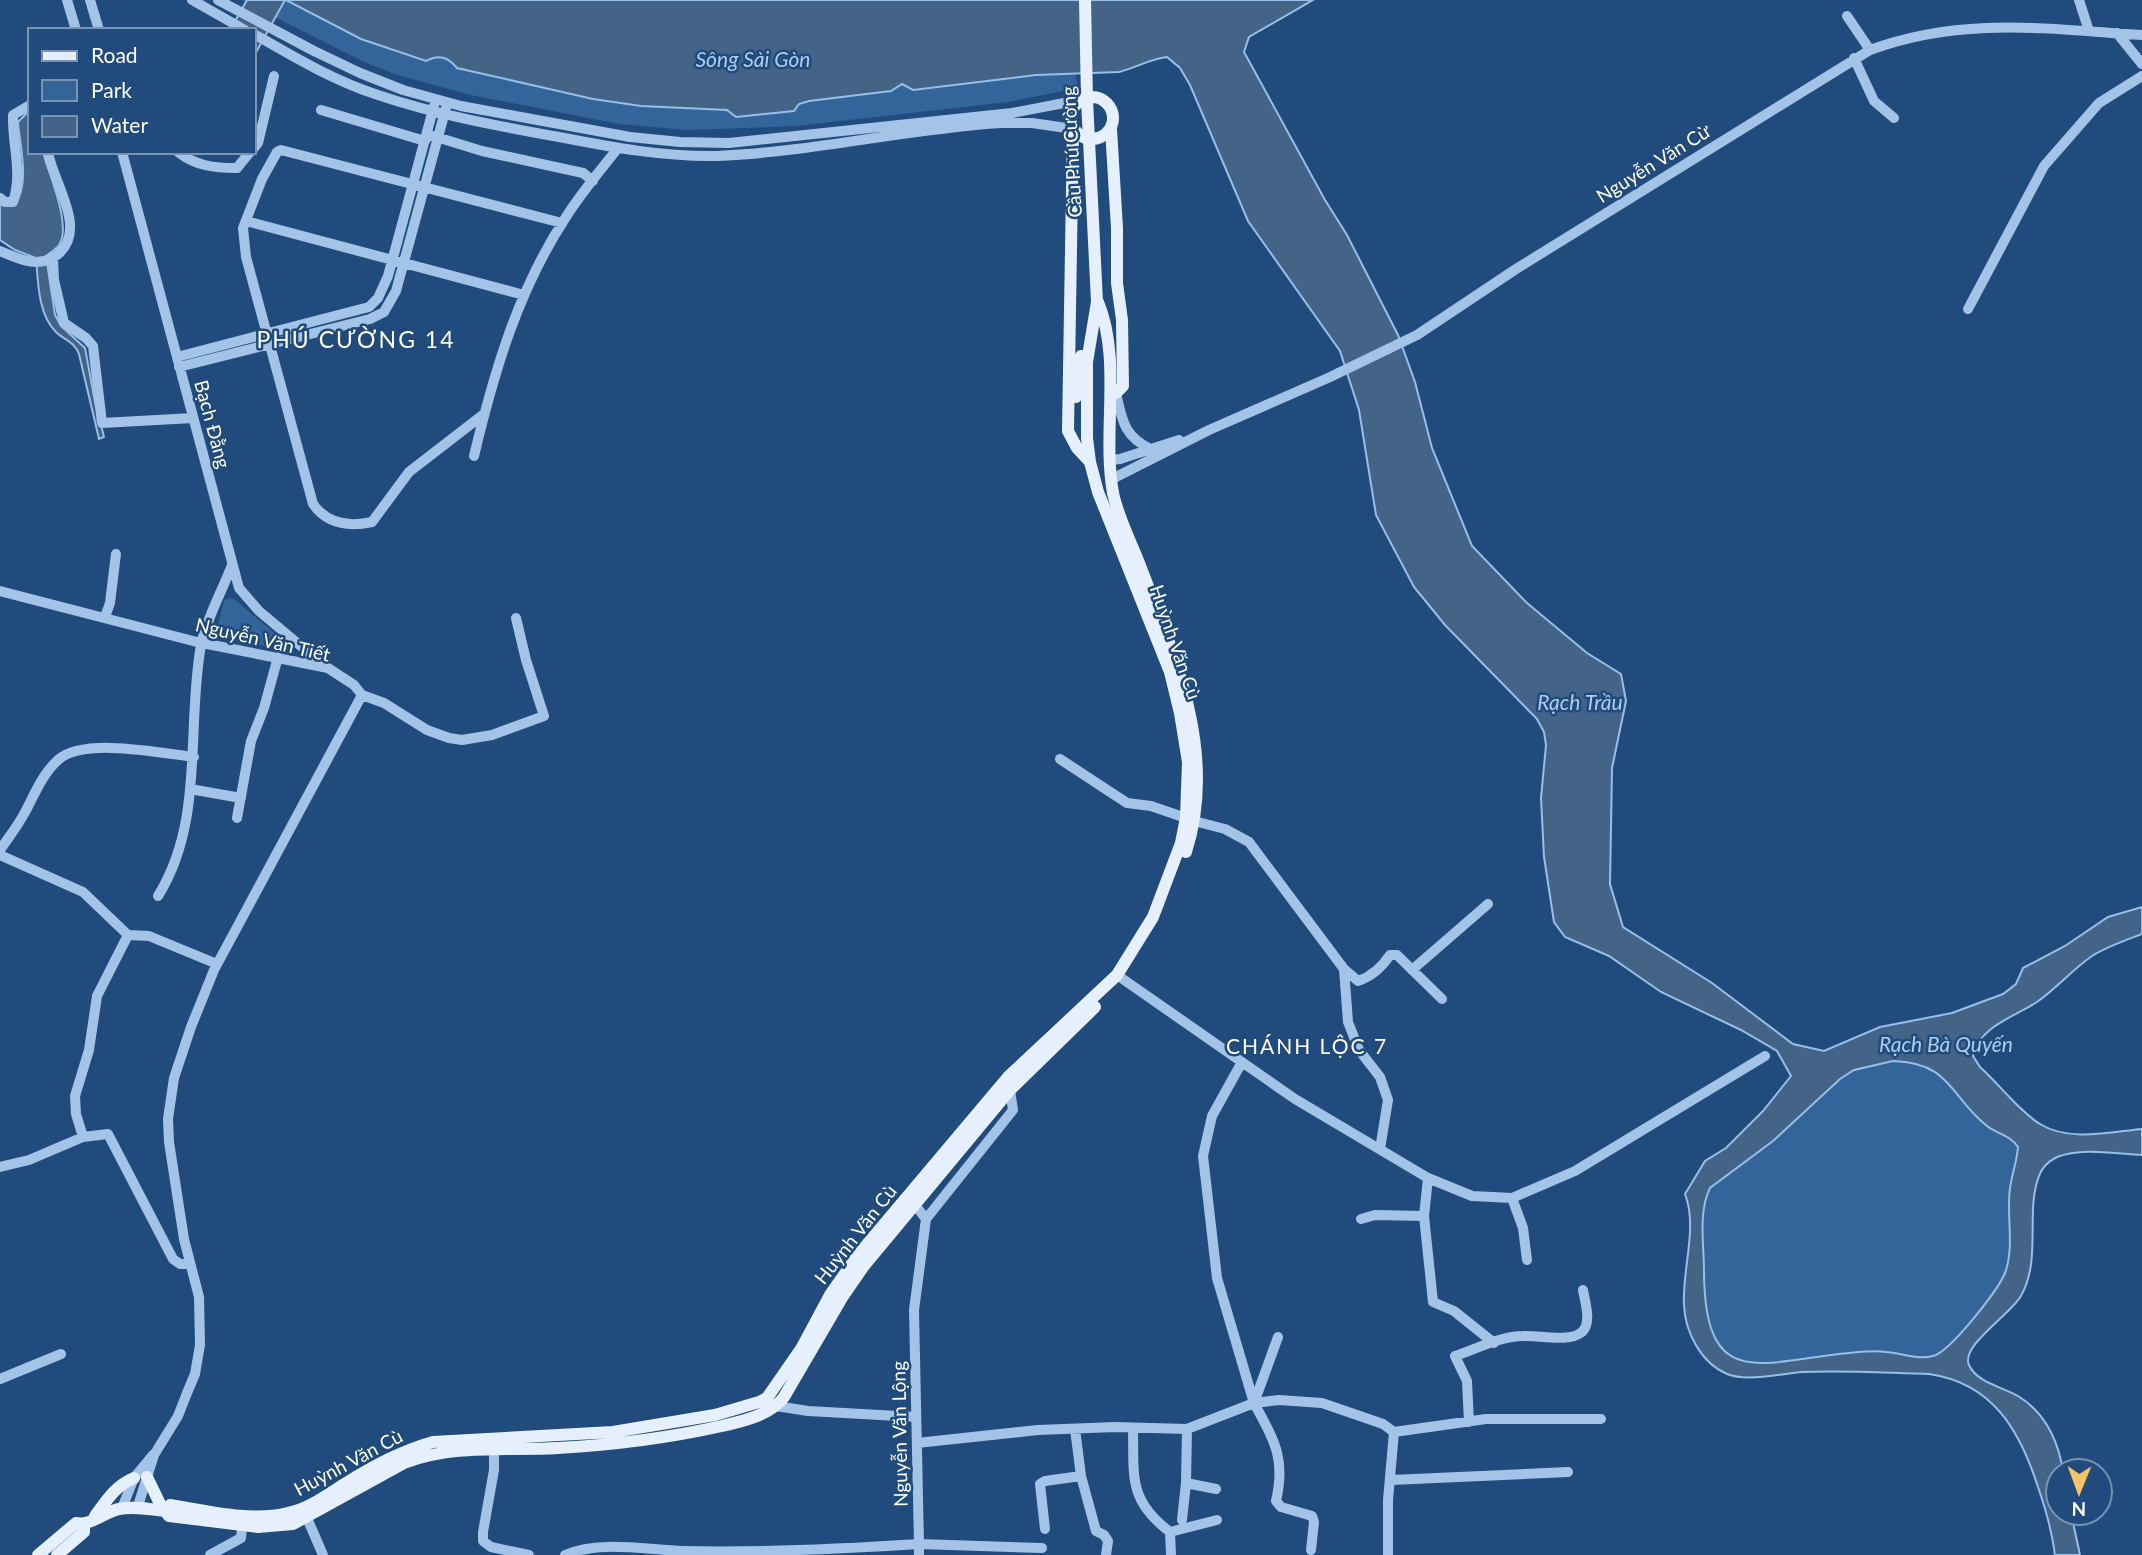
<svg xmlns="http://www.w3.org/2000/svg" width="2142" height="1555" font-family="Lato,sans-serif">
<rect width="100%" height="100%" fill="#214b7c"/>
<path fill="#34659a" d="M241,0H286L361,39L426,61C439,54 448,57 457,68C519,82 580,100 643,106C696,111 747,108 799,104L809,101L891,91L902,84L913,89L1036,75L1075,73L1078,88L1008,102L796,126L686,130L619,124L471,95L394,74L362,61Z
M228,598L234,599L290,646L292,652L220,636L216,633L224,601Z
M1893,1061C1952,1063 1949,1096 1987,1126C1997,1134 2010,1135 2018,1147C2017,1161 2012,1174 2010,1188C2006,1216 2015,1246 2005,1272C1998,1290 1950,1352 1933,1356C1918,1360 1901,1353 1886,1352C1874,1350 1861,1352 1849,1353C1761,1361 1705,1394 1704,1272C1704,1245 1698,1212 1710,1188L1773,1141L1840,1079L1854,1070Z"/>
<path fill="#446487" stroke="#97bfe7" stroke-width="2" fill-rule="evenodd" d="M247,0H285L254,56V30H230Z
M286,0H1313L1249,37L1244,52L1325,200L1347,235L1398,335L1415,382L1432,448L1472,546L1527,603L1587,653L1621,674L1626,701L1612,768L1610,884L1623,927L1712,983L1793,1044L1824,1051L1880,1027L1952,1013L2003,994L2016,984L2023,968L2065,946L2108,917L2142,907V934C2126,940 2106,947 2092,956C2073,969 2057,988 2037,1002C2016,1016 1978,1027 1973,1056L1980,1067C1999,1084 2019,1111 2040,1124C2069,1142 2110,1132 2142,1129V1155C2116,1154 2082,1147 2057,1157C2049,1161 2042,1167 2039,1176C2025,1213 2042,1258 2021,1296C2011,1314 1960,1346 1969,1365C1977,1383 2003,1387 2018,1396C2046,1413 2058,1440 2063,1471H2058V1513H2071L2080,1555H2055C2052,1531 2046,1510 2038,1487C2020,1431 1993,1383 1929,1374C1887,1373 1843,1370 1801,1372C1781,1374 1746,1382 1727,1374C1701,1363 1685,1332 1684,1305C1682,1269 1698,1228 1685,1194L1705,1161L1726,1148L1763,1111L1791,1076L1777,1051L1741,1030L1661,992L1609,956L1565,937L1554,922L1544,857L1541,798L1546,745L1544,732L1537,719L1445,625L1414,587L1376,515L1359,410L1340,351L1248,221L1190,85L1180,68L1167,57C1149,59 1136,68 1119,72L1036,75L913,90L902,84L891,91L809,101L799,104L794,111L736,117L727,110L641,106L593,99L457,68C448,57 439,54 426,61L361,39ZM1893,1061C1952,1063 1949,1096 1987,1126C1997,1134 2010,1135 2018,1147C2017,1161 2012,1174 2010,1188C2006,1216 2015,1246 2005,1273C1998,1290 1950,1352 1933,1356C1918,1360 1901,1353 1886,1352C1874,1350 1861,1352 1849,1353C1761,1361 1705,1394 1704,1272C1704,1245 1698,1212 1710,1188L1773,1141L1840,1079L1854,1070Z
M30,110V152H43C49,174 72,226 59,245C56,249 50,253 46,256L55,315L61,326L85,348L95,402L104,437L99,439L79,354C75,342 64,340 56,332C38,315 38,281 36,258L15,250L0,240V205H15C30,182 20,148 18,122Z"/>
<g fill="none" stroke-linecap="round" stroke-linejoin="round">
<path stroke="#a3c4e6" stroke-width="10" d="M67,0L76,30
M90,0L99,30
M192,0L245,30
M218,0L314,51L360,73L403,90L461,106L630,137L680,142L729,143L1012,113L1080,100
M2079,0L2089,31
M1847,16L1870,50
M2117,33L2142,64
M254,34C294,57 334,81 378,95C437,115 498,126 559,137C611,147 663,157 717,156C812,152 906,129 1001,123H1032L1073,129
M1854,58L1874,101L1894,118
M321,110L425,141L428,136H433L482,151L583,173L593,181
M254,148L258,143L274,76
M122,152L239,588L259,611L327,668
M178,152C196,166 214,168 237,168L250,152
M0,198L5,202H13C23,172 12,145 13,115L30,105
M246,221L524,295
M0,251C19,259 38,269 57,255C89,230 53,183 48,152
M53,258L54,280L64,323L86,338L93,346L102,423L193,418
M1968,309L2044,166L2099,103L2142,76
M177,357L369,307L378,298L388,276L434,106
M179,367L370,319L384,312L396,291L446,108
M1116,393C1122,420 1124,437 1151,449
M484,414L409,472L372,522C349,527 327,524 313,504L246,257L243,228L262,179L277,152L281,150L562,223
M474,456C494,372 518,290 566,217C581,193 600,171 618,148
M1111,460L1120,459L1179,440
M1112,479L1209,430L1328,378L1417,335L1516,269L1870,50C1962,16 2047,29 2142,35
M0,591L197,642L328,668L354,685L362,695L384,703L427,730L449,738L462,740L492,735L544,716L526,660L516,618
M105,617L110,603L116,554
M1060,759L1127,803L1151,806L1186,818
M190,789L241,798
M237,818L251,741L264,708L278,657
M1194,821L1225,829L1249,842L1344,969L1348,1022L1359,1050L1380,1077L1388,1100L1380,1149
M0,850C8,838 17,827 24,814C34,796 42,774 58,760C83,737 161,753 194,757
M0,855L83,892L128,935L97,996L89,1050L75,1096L76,1114L83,1137
M158,896C205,821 186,728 201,645C205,622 223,589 232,565
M128,935L149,936L217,964
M1344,969L1358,981C1373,976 1382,967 1390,955H1397L1442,999
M1412,970L1488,904
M1117,975L1295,1099L1428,1178L1472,1196L1512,1198L1575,1171L1765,1056
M1242,1062L1212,1116L1203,1156L1217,1278L1254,1403
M0,1167L29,1160L83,1137L108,1134L173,1259L180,1264H190
M1428,1178L1424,1216L1433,1302L1454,1311L1494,1343
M1512,1198L1523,1228L1527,1260
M915,1205L926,1219L914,1310L919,1544L1042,1548
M926,1219L1013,1110L1010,1090
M1361,1219L1375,1215L1424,1216
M1278,1337L1254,1403C1274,1440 1286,1458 1276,1501L1281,1507L1312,1516L1314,1522L1311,1550
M0,1379L61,1354
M776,1406L808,1411L916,1417
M1469,1422L1467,1381L1455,1356C1476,1349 1501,1336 1523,1336C1539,1335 1569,1343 1582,1332C1592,1323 1585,1302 1583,1290
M1133,1428C1134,1477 1128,1500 1170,1532L1171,1555
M1075,1429L1081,1476L1096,1531L1104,1535L1108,1541L1106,1555
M1187,1429L1186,1483L1216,1489
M1394,1432L1486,1419H1601
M917,1443L1038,1430L1115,1427L1187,1429L1254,1403L1279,1400L1322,1403L1383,1424L1394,1432L1388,1500V1555
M494,1449V1470L483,1532V1541L491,1547L529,1555
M1391,1480L1568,1472
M122,1508L134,1478L153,1455
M137,1509L154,1455L178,1416L187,1393L195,1374L200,1345L199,1297L184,1239L169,1142L168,1119L174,1078L191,1027L214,970L362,695
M307,1518L323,1555
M1182,1520L1186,1483
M1045,1529L1040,1484L1045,1481L1081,1476
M1170,1532L1217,1520
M210,1555L241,1538L243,1518
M565,1555C598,1540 647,1550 683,1551C761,1553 841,1549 919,1544V1555"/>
<path stroke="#e5effd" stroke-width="12" d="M1071 118a21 21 0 1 1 42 0a21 21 0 1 1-42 0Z
M1073,129L1068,431L1077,448L1090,462
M1111,129L1117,228V283L1122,320L1123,386L1116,393
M1098,302C1122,360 1102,432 1113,493C1118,517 1130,540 1139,563C1174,655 1218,752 1186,852
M1076,397L1081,356
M147,1477L163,1510
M165,1511L169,1516L258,1527L293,1524L404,1463C453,1444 507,1451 558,1448C613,1445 668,1438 722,1426C743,1421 771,1415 784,1397L843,1296L863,1267L1010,1090L1095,1007
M95,1516C107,1500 115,1486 134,1478
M38,1555L76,1523C91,1526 104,1512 119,1509C133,1506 151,1509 165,1511L170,1505C208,1511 250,1522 288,1513C309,1509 328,1494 346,1483C374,1466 401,1451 433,1442L613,1432L715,1415L759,1402L767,1398L801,1349L830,1295L858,1255L1008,1077L1117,975L1153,917L1181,843L1186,818L1188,762L1180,713L1170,672L1098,492L1090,462L1087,438V362L1097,302L1087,100L1085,0
M57,1555L84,1532V1525"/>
</g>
<g text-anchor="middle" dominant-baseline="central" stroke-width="5" stroke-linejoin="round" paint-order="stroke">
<g font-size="19" fill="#fff" stroke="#214b7c">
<text transform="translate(1071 152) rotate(-93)">Cầu Phú Cường</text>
<text transform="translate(1653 163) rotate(-32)">Nguyễn Văn Cừ</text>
<text transform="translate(213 424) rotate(75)">Bạch Đằng</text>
<text transform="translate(263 639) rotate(13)">Nguyễn Văn Tiết</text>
<text transform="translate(1176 642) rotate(71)">Huỳnh Văn Cù</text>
<text transform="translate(855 1234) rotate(-52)">Huỳnh Văn Cù</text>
<text transform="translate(899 1434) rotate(-91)">Nguyễn Văn Lộng</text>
<text transform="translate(348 1462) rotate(-28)">Huỳnh Văn Cù</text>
</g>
<g font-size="21" font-style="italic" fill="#afceee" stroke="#214b7c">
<text x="753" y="58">Sông Sài Gòn</text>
<text x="1580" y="701">Rạch Trầu</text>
<text x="1946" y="1043">Rạch Bà Quyến</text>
</g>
<g font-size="21" letter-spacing="2" fill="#fff" stroke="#214b7c">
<text x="1307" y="1045">CHÁNH LỘC 7</text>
</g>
<g font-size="23" letter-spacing="2" fill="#fff" stroke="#214b7c">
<text x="356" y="339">PHÚ CƯỜNG 14</text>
</g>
</g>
<rect x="28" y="28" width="228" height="126" fill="#214b7c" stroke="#7a93b0" stroke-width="2"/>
<rect x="42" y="51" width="35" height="10" fill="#e5effd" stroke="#7a93b0" stroke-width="2"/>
<text x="91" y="63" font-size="21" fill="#ffffff">Road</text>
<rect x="42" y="80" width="35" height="21" fill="#34659a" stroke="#7a93b0" stroke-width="2"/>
<text x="91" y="98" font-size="21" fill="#ffffff">Park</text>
<rect x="42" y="116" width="35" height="21" fill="#446487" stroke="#7a93b0" stroke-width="2"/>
<text x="91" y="133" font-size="21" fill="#ffffff">Water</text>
<g transform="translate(2079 1492) rotate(181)"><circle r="33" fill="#214b7c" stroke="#7a93b0" stroke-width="2"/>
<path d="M0-5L12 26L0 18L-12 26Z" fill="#f3c565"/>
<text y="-10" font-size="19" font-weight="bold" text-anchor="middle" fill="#ffffff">N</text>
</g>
</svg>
